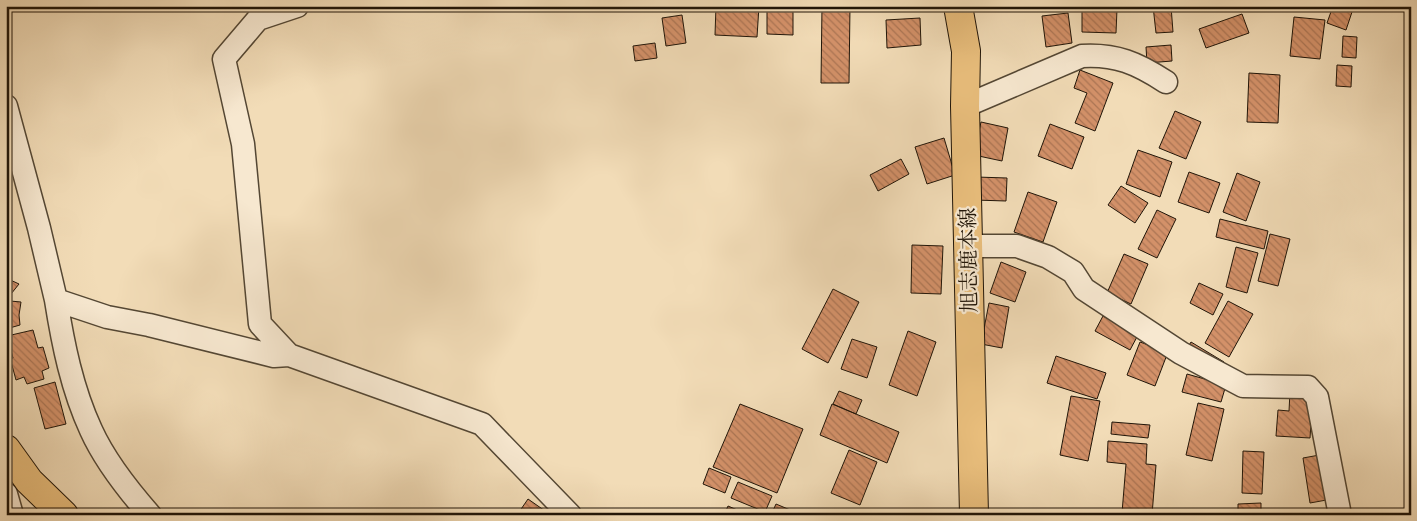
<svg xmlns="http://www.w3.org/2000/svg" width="1417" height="521" font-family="'IM FELL Double Pica','Noto Serif JP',serif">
<defs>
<pattern id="building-back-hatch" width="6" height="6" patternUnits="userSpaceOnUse" patternTransform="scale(1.25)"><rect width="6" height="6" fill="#d39169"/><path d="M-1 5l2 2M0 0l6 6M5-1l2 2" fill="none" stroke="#ab7554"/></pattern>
</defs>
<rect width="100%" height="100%" fill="#f2dcb7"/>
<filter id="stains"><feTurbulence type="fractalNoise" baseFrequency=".004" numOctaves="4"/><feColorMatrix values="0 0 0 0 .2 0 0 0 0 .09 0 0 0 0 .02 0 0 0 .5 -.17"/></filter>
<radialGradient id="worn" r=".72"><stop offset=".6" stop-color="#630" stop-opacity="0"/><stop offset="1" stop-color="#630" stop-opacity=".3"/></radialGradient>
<path fill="url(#building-back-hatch)" stroke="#201508" d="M716,6H759L757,37L715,35Z
M767,6H793V35L767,34Z
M822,6H850L849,83H821Z
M1153,6H1171L1173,32L1156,33Z
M1333,6H1354L1346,30L1327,23Z
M1082,8L1117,9L1116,33L1082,32Z
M1068,13L1072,43L1046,47L1042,16Z
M1242,14L1249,33L1206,48L1199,29Z
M682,15L686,43L666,46L662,18Z
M1294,17L1325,20L1320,59L1290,56Z
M920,18L921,45L887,48L886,20Z
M1343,36L1357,37L1356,58L1342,57Z
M655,43L657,58L635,61L633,46Z
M1171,45L1172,61L1147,63L1146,47Z
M1337,65L1352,66L1351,87L1336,86Z
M1080,70L1113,83L1095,131L1075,123L1087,93L1074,88Z
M1249,73L1280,75L1278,123L1247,122Z
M1175,111L1201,122L1186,159L1159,148Z
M981,122L1008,128L1002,161L974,155Z
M1050,124L1084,137L1072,169L1038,156Z
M944,138L955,175L927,184L915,147Z
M1138,150L1172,162L1160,197L1126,184Z
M901,159L909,174L878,191L870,175Z
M1189,172L1220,183L1209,213L1178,202Z
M1237,173L1260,182L1246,221L1223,212Z
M976,177L1007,178L1006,201L975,200Z
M1121,186L1148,203L1135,223L1108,205Z
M1028,192L1057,202L1043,242L1014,232Z
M1157,210L1176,219L1157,258L1138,249Z
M1220,219L1268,231L1264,249L1216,237Z
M1270,234L1290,239L1278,286L1258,281Z
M912,245L943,246L941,294L911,293Z
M1236,247L1258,253L1247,293L1226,287Z
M1124,254L1148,264L1131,304L1107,293Z
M1001,262L1026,272L1015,302L990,293Z
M6,278L19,284L11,294L10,301L21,302L19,315L20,325L6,329Z
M1199,283L1223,294L1213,315L1190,303Z
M833,289L859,302L828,363L802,349Z
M1228,301L1253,314L1229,357L1205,343Z
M989,303L1009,307L1002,348L981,344Z
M1103,316L1138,335L1130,350L1095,331Z
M33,330L38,348L43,347L49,368L42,371L44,379L27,384L24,377L16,380L10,358H13L7,336Z
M908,331L936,342L917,396L889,385Z
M852,339L877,347L867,378L841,369Z
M1140,342L1168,352L1155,386L1127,375Z
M1191,342L1224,362L1218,372L1185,352Z
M1056,356L1106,373L1097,399L1047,383Z
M1187,374L1226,385L1221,402L1182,392Z
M55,382L66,424L45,429L34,388Z
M839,391L862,400L856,414L833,404Z
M1290,392L1313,394L1310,438L1276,436L1278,410L1289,411Z
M1071,396L1100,401L1088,461L1060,455Z
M1198,403L1224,409L1212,461L1186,455Z
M740,404L803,429L777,493L713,467Z
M832,404L899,432L887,463L820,435Z
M1112,422L1150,425L1148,438L1111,434Z
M1108,441L1147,444L1146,464L1156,465L1152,515L1122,513L1126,464L1107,462Z
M849,450L877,462L860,505L831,493Z
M1243,451L1264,452L1262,494L1242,493Z
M1325,454L1332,499L1310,503L1303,458Z
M709,468L731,477L725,493L703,484Z
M738,482L772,496L765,512L731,498Z
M528,499L548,513L547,515H517Z
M1261,503V515H1238V504Z
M776,504L795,512L794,515H771Z
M728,506L749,515H724Z
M1325,511L1326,515H1303V513Z"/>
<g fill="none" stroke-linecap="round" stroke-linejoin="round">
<g stroke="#544734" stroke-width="25">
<path id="minor" d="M297,6L258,19L224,59L243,144L260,324L289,355L482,424L570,515
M6,106L39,228L56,300L107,317L149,325L274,356L289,355
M965,106L1082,56C1116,54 1137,63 1166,82
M969,246H1017L1048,257L1073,272L1084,289L1181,353L1243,386L1308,387L1317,397L1340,515
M56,300C63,344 72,389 91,430C105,461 128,490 150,515
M6,494L12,515"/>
</g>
<g stroke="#201508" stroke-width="30">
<path id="major" d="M958,6L966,51L965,106L974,515"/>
</g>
<g stroke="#201508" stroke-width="30">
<path id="highway" d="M6,449L29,481L64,515"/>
</g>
<use href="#minor" stroke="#f7e8d0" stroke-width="22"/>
<use href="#major" stroke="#e9be7c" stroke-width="28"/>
<use href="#highway" stroke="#e9be7c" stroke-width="28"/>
</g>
<g text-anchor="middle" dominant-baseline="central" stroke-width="4.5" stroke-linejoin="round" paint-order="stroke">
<g font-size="21" fill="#201508" stroke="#f7e8d0">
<text transform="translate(969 260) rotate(-91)">旭志鹿本線</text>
</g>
</g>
<rect width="1417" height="521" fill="none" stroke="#f2dcb7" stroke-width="25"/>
<rect x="8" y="8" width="1402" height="506" fill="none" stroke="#201508" stroke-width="2.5"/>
<rect x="12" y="12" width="1392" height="496" fill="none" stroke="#201508"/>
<rect width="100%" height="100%" filter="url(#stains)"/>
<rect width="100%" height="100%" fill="url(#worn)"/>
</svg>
